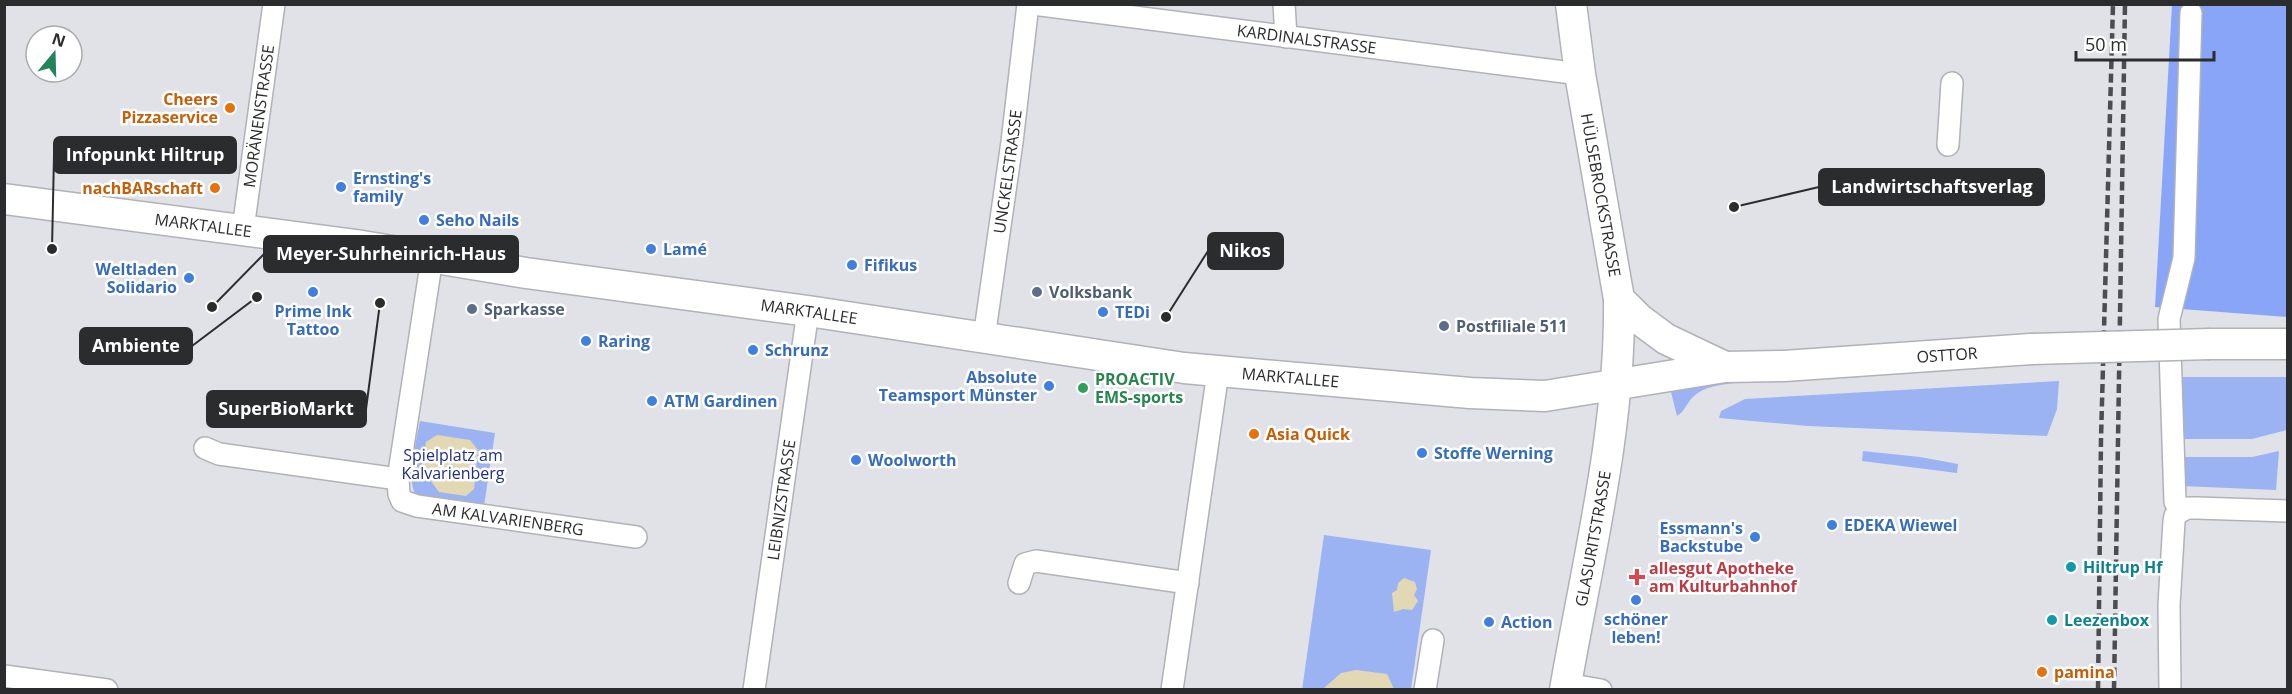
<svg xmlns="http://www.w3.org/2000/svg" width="2292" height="694" font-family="'Open Sans',sans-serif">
<rect width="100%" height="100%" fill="#e0e2e7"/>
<path fill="#9cb3f3" d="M2178,377H2287V430L2252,439H2179Z
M1734,381V383C1720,385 1704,386 1693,397C1686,404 1685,411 1677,416L1671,392L1683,387Z
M2059,381L2057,409L2047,436L1808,426L1719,418L1721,411L1745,399Z
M420,421L495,433L484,506L417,496C405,485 417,438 420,421Z
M1863,451L1920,457L1958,464L1957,473L1862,461Z
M2279,451L2276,490L2181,486V457H2252Z
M1324,535L1431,550L1411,689L1302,690Z"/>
<path fill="#89a5f7" d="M2172,5H2287V317L2155,307Z"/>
<path fill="#e2d9b4" d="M437,435L470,440L478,450L474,489L466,496L439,492L422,469L426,442Z
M1404,578L1415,582L1417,589L1414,595L1418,601L1412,610L1403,609L1394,612L1392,593L1397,590L1398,583Z
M1356,670L1387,674L1394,689H1323L1341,673Z"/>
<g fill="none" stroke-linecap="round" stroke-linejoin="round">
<g stroke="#b0b2b7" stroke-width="24">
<g id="street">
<path id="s1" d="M1033,4L1580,74"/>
<path d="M1284,4L1286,37"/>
<path d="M2191,13L2184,258L2169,319L2175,502L2181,511L2188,508H2197L2288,511"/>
<path d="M1948,145L1952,83"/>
<path id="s2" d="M243,229L274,4"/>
<path id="s3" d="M432,258L398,479L399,494L402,501L417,506L636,537"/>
<path id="s4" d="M984,338L1012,142L1028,4"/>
<path d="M205,448L219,454L398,479"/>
<path d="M1019,583L1025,564L1036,561L1188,583"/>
<path d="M4,676L107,690"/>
<path d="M1566,684L1601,690"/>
<path id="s5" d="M754,690L808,311"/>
<path d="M1172,690L1218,372"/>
<path d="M1425,690L1433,640"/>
<path d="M2170,690L2169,605L2174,521L2175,516L2181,511"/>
</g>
</g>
<g stroke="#b0b2b7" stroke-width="33">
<g id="secondary">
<path id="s6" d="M4,199L356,245L526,273L808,311L1184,368L1470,393L1545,396L1725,367L1784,366L2031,349"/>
<path d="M1619,299L1639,319L1666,339L1725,367"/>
<path d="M2210,344H2288"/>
<path id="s7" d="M1565,690C1587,562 1621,429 1619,299L1580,74L1571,4"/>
</g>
</g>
<use href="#street" stroke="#fff" stroke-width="21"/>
<use href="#secondary" stroke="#fff" stroke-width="30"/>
<path stroke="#4c4d50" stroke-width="4.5" stroke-dasharray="9 4.5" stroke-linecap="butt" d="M2098,690L2101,439L2113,4
M2114,690L2125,4"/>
<g stroke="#b0b2b7" stroke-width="33" stroke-linecap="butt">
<path id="secondary-bridge" d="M2031,349L2210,344"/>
</g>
<use href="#secondary-bridge" stroke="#fff" stroke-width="30"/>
</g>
<g fill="#e8710a" stroke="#fff" stroke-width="2">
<circle cx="230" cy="108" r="6"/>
<circle cx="215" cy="188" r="6"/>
<circle cx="1254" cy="434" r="6"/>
<circle cx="2042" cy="672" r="6"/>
</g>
<g fill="#3f7fe0" stroke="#fff" stroke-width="2">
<circle cx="341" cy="187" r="6"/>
<circle cx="424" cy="220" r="6"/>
<circle cx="651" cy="249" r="6"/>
<circle cx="852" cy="265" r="6"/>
<circle cx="189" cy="278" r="6"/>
<circle cx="313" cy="292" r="6"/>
<circle cx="1103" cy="312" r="6"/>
<circle cx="586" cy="341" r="6"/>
<circle cx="753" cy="350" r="6"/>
<circle cx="1049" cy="386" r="6"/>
<circle cx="652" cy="401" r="6"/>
<circle cx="1422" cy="453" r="6"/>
<circle cx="856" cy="460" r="6"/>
<circle cx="1832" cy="525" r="6"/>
<circle cx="1755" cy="537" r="6"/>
<circle cx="1636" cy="600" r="6"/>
<circle cx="1489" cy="622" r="6"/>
</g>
<g fill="#5c6f8a" stroke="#fff" stroke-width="2">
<circle cx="1037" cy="292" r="6"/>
<circle cx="472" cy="309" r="6"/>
<circle cx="1444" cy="326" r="6"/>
</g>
<circle fill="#2e9e5b" stroke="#fff" stroke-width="2" cx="1083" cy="388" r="6"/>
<g fill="#0f9aa8" stroke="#fff" stroke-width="2">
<circle cx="2071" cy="567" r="6"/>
<circle cx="2052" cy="620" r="6"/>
</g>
<path fill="#e0444e" stroke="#fff" stroke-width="2" d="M1634 568h6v6h6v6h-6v6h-6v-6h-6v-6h6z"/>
<g text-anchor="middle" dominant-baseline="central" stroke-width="5" stroke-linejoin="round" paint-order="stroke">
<g font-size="16" fill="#2b2c2e" stroke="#fff">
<text stroke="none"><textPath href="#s1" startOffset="276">KARDINALSTRASSE</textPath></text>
<text stroke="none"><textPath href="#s2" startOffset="114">MORÄNENSTRASSE</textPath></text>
<text stroke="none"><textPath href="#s4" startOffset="168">UNCKELSTRASSE</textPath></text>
<text transform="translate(1601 195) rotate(80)">HÜLSEBROCKSTRASSE</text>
<text stroke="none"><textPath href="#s6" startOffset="201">MARKTALLEE</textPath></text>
<text stroke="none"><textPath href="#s6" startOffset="813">MARKTALLEE</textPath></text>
<text stroke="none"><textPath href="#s6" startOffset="1959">OSTTOR</textPath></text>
<text stroke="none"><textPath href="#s6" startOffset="1299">MARKTALLEE</textPath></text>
<text stroke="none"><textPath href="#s5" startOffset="192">LEIBNIZSTRASSE</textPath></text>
<text stroke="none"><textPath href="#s3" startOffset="354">AM KALVARIENBERG</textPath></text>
<text stroke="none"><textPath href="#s7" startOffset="154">GLASURITSTRASSE</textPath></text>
</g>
<g font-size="16" font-weight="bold" fill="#c56008" stroke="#fff" text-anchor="end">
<text x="218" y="99">Cheers<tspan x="218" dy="18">Pizzaservice</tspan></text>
<text x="203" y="188">nachBARschaft</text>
<text x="1266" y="434" text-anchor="start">Asia Quick</text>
<text x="2054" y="672" text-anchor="start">pamina</text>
</g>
<g font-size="16" font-weight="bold" fill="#366cbe" stroke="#fff" text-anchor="start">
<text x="353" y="178">Ernsting's<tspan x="353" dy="18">family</tspan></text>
<text x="436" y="220">Seho Nails</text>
<text x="663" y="249">Lamé</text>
<text x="864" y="265">Fifikus</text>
<text x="177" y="269" text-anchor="end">Weltladen<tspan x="177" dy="18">Solidario</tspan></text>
<text x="313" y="311" text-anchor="middle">Prime Ink<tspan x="313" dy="18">Tattoo</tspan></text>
<text x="1115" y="312">TEDi</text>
<text x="598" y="341">Raring</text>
<text x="765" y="350">Schrunz</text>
<text x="1037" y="377" text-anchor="end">Absolute<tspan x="1037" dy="18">Teamsport Münster</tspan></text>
<text x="664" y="401">ATM Gardinen</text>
<text x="1434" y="453">Stoffe Werning</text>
<text x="868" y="460">Woolworth</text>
<text x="1844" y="525">EDEKA Wiewel</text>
<text x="1743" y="528" text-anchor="end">Essmann's<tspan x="1743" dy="18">Backstube</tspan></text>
<text x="1636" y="619" text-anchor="middle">schöner<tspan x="1636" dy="18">leben!</tspan></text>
<text x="1501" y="622">Action</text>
</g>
<g font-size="16" font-weight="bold" fill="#4e5e75" stroke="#fff" text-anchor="start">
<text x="1049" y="292">Volksbank</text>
<text x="484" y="309">Sparkasse</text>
<text x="1456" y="326">Postfiliale 511</text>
</g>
<g font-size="16" font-weight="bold" fill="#27864d" stroke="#fff" text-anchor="start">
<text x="1095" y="379">PROACTIV<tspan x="1095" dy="18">EMS-sports</tspan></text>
</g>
<g font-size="16" fill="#1e2e8a" stroke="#fff">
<text x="453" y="455">Spielplatz am<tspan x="453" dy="18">Kalvarienberg</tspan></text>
</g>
<g font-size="16" font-weight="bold" fill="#0d838f" stroke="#fff" text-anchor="start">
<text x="2083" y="567">Hiltrup Hf</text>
<text x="2064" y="620">Leezenbox</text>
</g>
<g font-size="16" font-weight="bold" fill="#be3a42" stroke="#fff" text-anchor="start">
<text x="1649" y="568">allesgut Apotheke<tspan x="1649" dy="18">am Kulturbahnhof</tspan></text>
</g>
</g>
<path fill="none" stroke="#2b2c2e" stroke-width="2" d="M52 249L54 155M1734 207L1819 187M1166 317L1208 251M212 307L264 254M257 297L192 346M380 303L366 409"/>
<g fill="#2b2c2e" stroke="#fff" stroke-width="2">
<circle cx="52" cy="249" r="6"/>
<circle cx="1734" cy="207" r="6"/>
<circle cx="1166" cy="317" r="6"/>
<circle cx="212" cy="307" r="6"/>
<circle cx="257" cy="297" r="6"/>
<circle cx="380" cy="303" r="6"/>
</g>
<g fill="#2b2c2e" stroke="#2b2c2e" stroke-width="2">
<rect x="54" y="137" width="182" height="36" rx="6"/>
<rect x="1819" y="169" width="225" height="36" rx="6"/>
<rect x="1208" y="233" width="75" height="36" rx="6"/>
<rect x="264" y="236" width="254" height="36" rx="6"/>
<rect x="80" y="328" width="112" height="36" rx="6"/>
<rect x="207" y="391" width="159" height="36" rx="6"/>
</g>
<g font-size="18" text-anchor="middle" font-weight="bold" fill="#fff">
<text x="145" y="161">Infopunkt Hiltrup</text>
<text x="1932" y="193">Landwirtschaftsverlag</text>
<text x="1245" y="257">Nikos</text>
<text x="391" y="260">Meyer-Suhrheinrich-Haus</text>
<text x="136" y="352">Ambiente</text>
<text x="286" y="415">SuperBioMarkt</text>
</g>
<rect width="2292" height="694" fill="none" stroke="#2b2c2e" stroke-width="12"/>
<g transform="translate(54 54) rotate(19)"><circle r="28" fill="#ffffff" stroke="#aaabab" stroke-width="1.5"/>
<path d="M0-4.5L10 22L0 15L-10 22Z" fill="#22835c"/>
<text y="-9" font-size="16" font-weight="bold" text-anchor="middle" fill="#2b2c2e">N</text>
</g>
<path d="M2076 51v9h138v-9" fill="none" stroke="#2b2c2e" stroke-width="3"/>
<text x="2085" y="51" font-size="18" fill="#2b2c2e" stroke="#ffffff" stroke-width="4.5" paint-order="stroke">50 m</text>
</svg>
